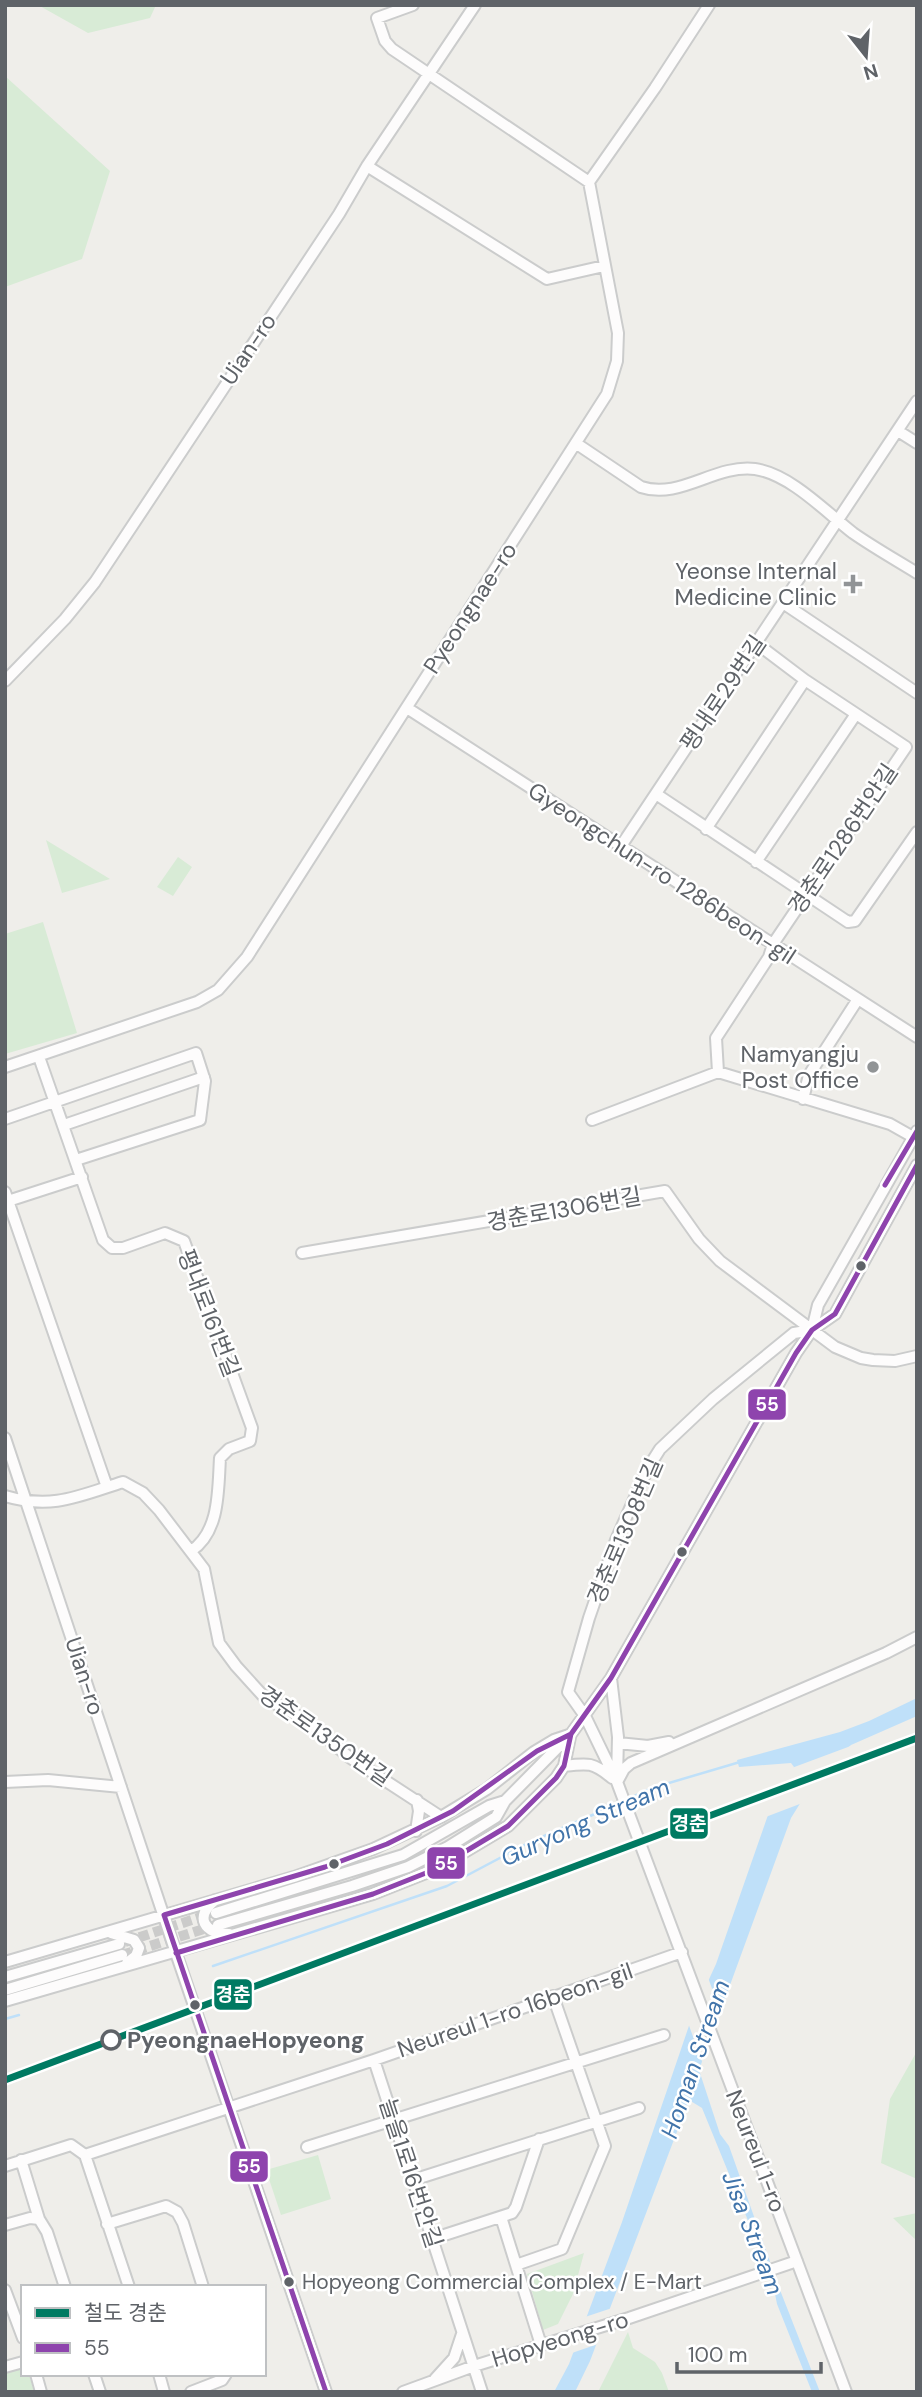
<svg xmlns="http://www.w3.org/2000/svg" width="922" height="2397" font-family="'DM Sans','Noto Sans KR',sans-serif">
<rect width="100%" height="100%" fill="#efeeea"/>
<path fill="#d8ebd6" d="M38,5H156L150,18L88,33Z
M5,76L110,171L82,259L5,287Z
M46,840L110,879L62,893Z
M178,857L192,867L173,896L157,887Z
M43,922L77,1033L5,1054V934Z
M917,2051V2179L881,2163L890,2099Z
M318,2155L331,2199L281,2215L266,2170Z
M917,2213V2241L893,2218Z
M584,2253L573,2294L558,2324L543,2330L527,2274Z
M628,2332L633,2348L655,2362L662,2373L669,2392H598Z
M23,2366V2374H29L34,2392H5V2371Z"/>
<path fill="#bfe0f9" d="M917,1698V1716L851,1745L819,1773L791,1818L699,2070L720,2134L729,2146L780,2290L820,2392H812L777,2304L774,2289L756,2240L702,2108L689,2100L590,2361L575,2392H554L569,2364L622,2222L693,2014L716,1964L768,1815L794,1767L791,1763L739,1767L737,1760L840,1732L869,1721Z"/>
<path fill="#efeeea" d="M891,1731L852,1748L821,1775L805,1802L763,1818L789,1769Z
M707,1975L723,2018L704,2067L687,2020Z
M615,2307L601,2343L569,2354L582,2318Z"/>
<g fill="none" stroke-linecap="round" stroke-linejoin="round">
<path stroke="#bfe0f9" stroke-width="2.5" d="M626,1800L652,1788L740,1762
M213,1966L447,1886L528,1843L620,1803
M5,2019L19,2015"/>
<path stroke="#cbcbca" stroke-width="10" stroke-dasharray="10 5" stroke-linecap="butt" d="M125,1942L210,1914
M122,1955L216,1925"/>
<g stroke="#cbcccc" stroke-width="14">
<path id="minor" d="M413,5L377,18L385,41L392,49L589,182
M367,166L547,279L604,266
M898,431L917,443
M577,444L641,487C680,500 715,464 755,469C790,474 826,512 853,533C873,547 896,560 917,573
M783,603L917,693
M5,681L65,619L95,582L339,214L367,166L475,5
M407,708L917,1037
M656,794L848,922L855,921L917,832
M706,829L805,680
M621,846L917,401
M756,862L856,714
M39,1057L103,1240L112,1248H123L165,1233L184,1241L252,1428L250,1441L229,1449L220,1458C218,1490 220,1532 191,1551
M5,1067L197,1002L218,990L247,957L607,394L617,361L618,333L589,182L655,88L709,5
M718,1072L716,1038L769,957L773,944L906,747L805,680L756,643
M803,1099L809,1075L858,999
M5,1119L196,1053L205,1081L200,1120L76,1160
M592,1120L718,1072L890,1124L913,1137
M64,1125L204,1077
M5,1192L107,1487
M8,1201L82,1177
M302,1253L665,1191L699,1239L720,1261L835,1347L861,1358L873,1360L895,1361L917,1356
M812,1330L794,1333L713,1399L660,1449L648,1468L616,1540L589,1618L568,1692L585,1716L617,1782L846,2392
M812,1330L818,1305L917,1131
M5,1438L176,1953L326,2392
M5,1496C52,1510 79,1496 123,1482L143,1493L159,1510L204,1569L219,1643L236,1666L265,1698L304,1719L349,1757L441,1817
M611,1678L618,1737L617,1779
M618,1743L648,1746L669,1742
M564,1766C588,1763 593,1762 612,1778
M5,1782L48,1780L121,1787
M617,1782L624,1769L631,1763L886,1653L917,1637
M416,1831L419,1811L417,1800
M215,1900C194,1917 204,1934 229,1934
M216,1913L403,1855L489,1806L505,1801
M218,1925L352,1886L408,1867L448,1847L496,1817L505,1801L571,1734L611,1678L796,1353L812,1330L835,1314L917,1165
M111,1933L134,1940L139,1948L136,1956L127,1963
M5,1962L294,1877L373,1849L441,1817L487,1789L534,1752L554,1740L569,1735
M5,1977L119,1944
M5,1990L122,1955
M5,2001L373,1894L436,1869L508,1826L556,1778L564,1766L570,1737
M374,2060L482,2392
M307,2147L664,2035
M85,2155L129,2287
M21,2160L39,2219
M5,2166L71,2145L85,2155L374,2060L682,1952
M413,2180L639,2108
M501,2217L541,2345
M107,2224L166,2206L177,2212L183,2223L203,2287
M5,2225L30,2218L39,2219L47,2232L65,2287
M432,2239L512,2213L516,2207L539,2139
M516,2265L562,2249L605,2146L553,1996
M5,2290L23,2338
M5,2367L23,2362
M36,2374L41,2392
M94,2374L100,2392
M159,2374L164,2392
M435,2379L454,2358L462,2334
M191,2392L222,2380L226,2374
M403,2392L474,2366L629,2318L797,2261"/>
</g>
<use href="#minor" stroke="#fdfcfc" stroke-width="10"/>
<g stroke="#fff" stroke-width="10">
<path id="bus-1" d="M885,1185L917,1131
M176,1953L373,1894L436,1869L508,1826L556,1778L564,1766L571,1734L611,1678L796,1353L812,1330L835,1314L917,1165
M326,2392L164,1915L325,1867L387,1844L453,1811L537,1751L571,1734"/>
</g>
<use href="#bus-1" stroke="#8e44ad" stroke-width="5"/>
<g stroke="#fff" stroke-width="12">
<path id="rail-1" d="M5,2080L917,1738"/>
</g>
<use href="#rail-1" stroke="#007a62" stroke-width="7"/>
</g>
<g fill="#919496" stroke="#fff" stroke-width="2.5">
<path d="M849.5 573.5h7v7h7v7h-7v7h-7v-7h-7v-7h7z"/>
<circle cx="873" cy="1067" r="7"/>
</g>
<g fill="#5f6368" stroke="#fff" stroke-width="2.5">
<circle cx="861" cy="1266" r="6"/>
<circle cx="682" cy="1552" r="6"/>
<circle cx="334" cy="1864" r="6"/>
<circle cx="195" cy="2005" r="6"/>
<circle cx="289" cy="2282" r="6"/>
</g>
<circle fill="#fff" stroke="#5f6368" stroke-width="3.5" cx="111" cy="2040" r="9"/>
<g text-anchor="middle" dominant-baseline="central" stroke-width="5" stroke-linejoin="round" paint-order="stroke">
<g font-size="21" fill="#5f6368" stroke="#fff" text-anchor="start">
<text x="302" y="2282">Hopyeong Commercial Complex / E-Mart</text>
</g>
<g font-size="23" fill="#5f6368" stroke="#fff">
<text transform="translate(248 349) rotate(-56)">Uian-ro</text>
<text transform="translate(470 608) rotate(-57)">Pyeongnae-ro</text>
<text transform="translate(723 693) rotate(-56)">평내로29번길</text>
<text transform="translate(843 839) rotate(-56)">경춘로1286번안길</text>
<text transform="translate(662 873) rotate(33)">Gyeongchun-ro 1286beon-gil</text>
<text transform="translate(564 1209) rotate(-10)">경춘로1306번길</text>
<text transform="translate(209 1313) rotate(69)">평내로161번길</text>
<text transform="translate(625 1531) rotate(-67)">경춘로1308번길</text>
<text transform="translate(85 1676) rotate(72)">Uian-ro</text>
<text transform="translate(325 1736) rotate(35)">경춘로1350번길</text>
<text transform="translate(515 2010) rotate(-19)">Neureul 1-ro 16beon-gil</text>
<text transform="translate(756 2151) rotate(69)">Neureul 1-ro</text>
<text transform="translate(411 2173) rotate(72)">늘을1로16번안길</text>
<text transform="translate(560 2339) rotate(-17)">Hopyeong-ro</text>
</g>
<g font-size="23" fill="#5f6368" stroke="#fff" text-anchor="end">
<text x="837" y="571">Yeonse Internal<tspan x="837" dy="26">Medicine Clinic</tspan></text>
<text x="859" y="1054">Namyangju<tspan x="859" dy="26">Post Office</tspan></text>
</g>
<g font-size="23" font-weight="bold" fill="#5f6368" stroke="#fff" text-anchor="start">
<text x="127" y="2040">PyeongnaeHopyeong</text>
</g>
<g font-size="24" font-style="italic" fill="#4174aa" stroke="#fff">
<text transform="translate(585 1822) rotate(-24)">Guryong Stream</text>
<text transform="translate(695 2059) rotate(-71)">Homan Stream</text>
<text transform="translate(753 2233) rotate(69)">Jisa Stream</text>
</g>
</g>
<g stroke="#fff" stroke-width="2.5">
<rect x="747" y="1388" width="40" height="33" rx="7" fill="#8e44ad"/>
<rect x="669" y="1807" width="40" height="33" rx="7" fill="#007a62"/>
<rect x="426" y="1846" width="40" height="34" rx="7" fill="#8e44ad"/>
<rect x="213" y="1978" width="40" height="33" rx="7" fill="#007a62"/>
<rect x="229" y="2150" width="40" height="33" rx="7" fill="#8e44ad"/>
</g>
<g font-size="19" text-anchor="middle" font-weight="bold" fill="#fff">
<text x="767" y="1411">55</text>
<text x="689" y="1830">경춘</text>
<text x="446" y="1870">55</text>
<text x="233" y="2001">경춘</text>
<text x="249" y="2173">55</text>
</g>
<rect width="922" height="2397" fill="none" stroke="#5f6368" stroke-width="14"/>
<rect x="21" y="2285" width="245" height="91" fill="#ffffff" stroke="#bfc1c3" stroke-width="2"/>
<rect x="35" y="2308" width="35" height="10" fill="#007a62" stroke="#bfc1c3" stroke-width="2"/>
<text x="84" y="2320" font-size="21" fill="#5f6368">철도 경춘</text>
<rect x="35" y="2343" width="35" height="10" fill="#8e44ad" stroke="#bfc1c3" stroke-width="2"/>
<text x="84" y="2355" font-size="21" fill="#5f6368">55</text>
<g transform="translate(866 56) rotate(163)" stroke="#ffffff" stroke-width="5" paint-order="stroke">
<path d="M0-5L12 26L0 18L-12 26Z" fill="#5f6368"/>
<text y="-10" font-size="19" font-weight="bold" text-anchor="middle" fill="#5f6368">N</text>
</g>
<path d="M677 2362v10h144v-10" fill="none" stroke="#5f6368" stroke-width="3.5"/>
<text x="688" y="2362" font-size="21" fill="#5f6368" stroke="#ffffff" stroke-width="5" paint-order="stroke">100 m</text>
</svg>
